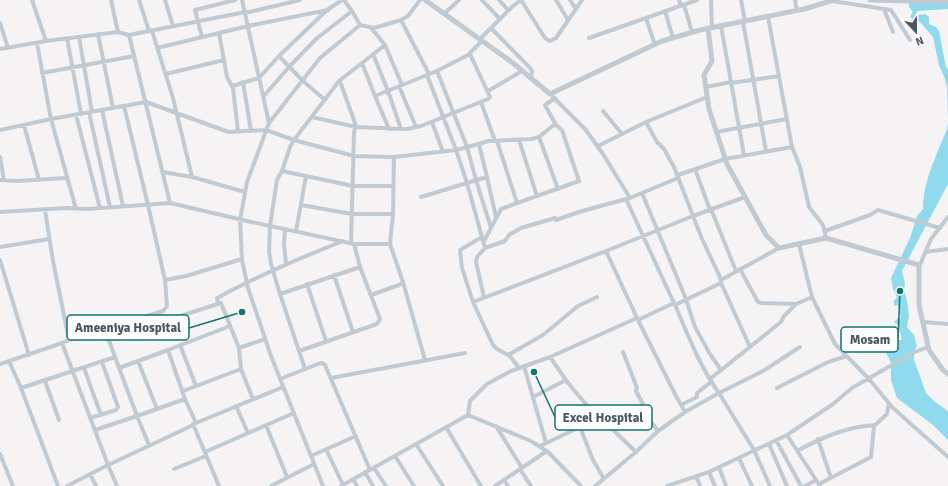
<svg xmlns="http://www.w3.org/2000/svg" width="948" height="486" font-family="Signika,sans-serif">
<rect width="100%" height="100%" fill="#f5f3f3"/>
<path fill="#90daee" d="M909,0H948V9L917,11L918,12V15L925,14L929,17V24L936,27L939,31L946,67L948,69V119L947,87L945,79L939,65L933,37L920,22L914,20L910,17L913,11H912L909,7Z
M948,122V184L902,271L905,283L904,289L908,306L909,316L907,327L914,335L917,346L914,351V360L926,393L935,402L948,411V440L933,425L897,398L891,380V363L880,340H902L898,325L894,322L898,318H901L898,305L894,306V301L897,297L893,289L891,278L910,238L917,216L923,209C923,181 937,154 947,129Z"/>
<g fill="none" stroke-linecap="round" stroke-linejoin="round">
<path stroke="#c1cad2" stroke-width="4" d="M32,0L46,41
M111,0L118,32
M139,0L149,31
M165,0L173,26
M242,0L269,123
M344,0L352,11L360,25L374,28L401,20L408,16L420,0
M482,0L500,19
M499,0L508,10
M521,0L545,38L550,41L556,38L582,0
M556,0L568,20
M570,0L576,9
M679,0L681,6
M711,0L712,28
M741,0L745,21
M795,0L797,11
M832,1L891,10L910,40
M684,5L692,32
M884,9L893,32
M665,11L673,38
M245,13L300,0
M444,14L459,0
M768,17L792,147
M646,18L655,45
M401,20L429,74
M743,22L766,151
M0,23L8,48
M721,26L744,155
M491,28L531,69L532,72L531,78
M152,31L173,98L192,177
M219,33L227,77L233,88L238,131
M98,34L113,108
M129,35L245,12
M79,37L92,112
M202,37L195,10L235,0
M67,38L81,114
M589,38L697,0
M480,39L513,6L521,0
M37,43L51,119L76,209
M385,45L402,85
M157,48L248,26L328,10
M0,49L46,41L118,32L129,35L170,203
M373,54L388,91L401,129
M279,56L302,80L325,100
M362,63L375,96
M437,71L468,55L482,41
M42,73L134,56
M166,74L224,60
M427,75L456,150L467,147L476,180L491,228
M339,81L385,45L372,29
M243,82L251,131
M232,86L259,78L279,56L327,10L342,0
M399,86L416,127
M706,87L731,82V83L779,76
M488,91L522,71
M263,97L289,67L316,39L352,11
M553,97L585,129L603,154L630,198L678,178
M707,97L646,122L657,142L664,149L674,167L702,239L720,277L721,283L750,347
M481,102L495,141
M124,106L148,205L165,280L186,276L242,259
M102,110L123,206
M603,111L622,134
M89,112L110,207
M76,115L100,208
M312,117L356,127L407,129L421,126L488,99L490,97L470,54
M432,122L443,152
M24,125L39,180
M389,129L375,96L437,71L467,147L479,144L487,177L467,183L456,150L394,157
M0,130L51,119L146,102L223,130L229,132L266,130L294,140L290,147L282,171L353,186H393
M716,132L787,119
M539,137L558,189
M519,140L537,196
M497,141L517,203
M479,144L488,141L531,139L539,137L555,124
M598,146L646,122
M0,157L4,180
M695,169L710,210
M282,171L277,180L270,226L269,251L271,264L280,294L305,369
M163,172L192,177L245,192
M678,175L725,159L792,147L800,167L809,207L823,225L826,238
M487,177L496,217
M0,180L17,181L66,178
M642,193L686,299L695,327L710,354L721,370
M421,197L467,183L485,248L505,241L509,235L521,228L555,218L556,220L582,211L630,198
M626,199L674,303
M301,205L352,214H393
M711,209L736,271
M45,210L53,261L69,340L62,343
M0,212L67,208L87,209L170,203L247,221L354,244H390L393,214L394,157L354,156L294,140L339,81L341,84L356,126L354,132L351,243
M285,229L284,244L286,264
M296,231L306,176
M825,231L870,215L878,210L940,228
M482,237L460,250L462,268L473,302L606,251
M484,241L501,209L579,181L562,130L556,125L545,105L555,98
M799,244L812,297L835,344L869,379L893,408L948,457
M0,247L49,239
M926,252L948,249
M0,260L29,355
M919,267L931,239L948,217
M740,269L758,302L762,303L796,304
M334,275L353,332
M721,280L779,248
M403,282L425,360
M307,284L326,341
M280,294L360,267
M371,295L399,285L403,282L390,244
M484,297L476,262L477,257L485,248
M473,302L493,345L497,349L510,356L519,368
M218,304L217,298L219,297C259,275 300,258 343,241
M675,305C688,335 700,367 719,393L763,371L800,347
M174,318L221,303L239,348L265,339
M637,318L606,251L693,216L745,197
M638,320L676,396L685,412
M923,322L948,324
M105,329L115,357
M69,340L163,311L167,306L165,280
M180,345L196,386
M239,348L241,369L253,399
M299,351L377,324L380,319L360,267L354,244
M623,352L637,388L636,391L646,410L645,414L658,431
M508,355L543,335L578,306L597,297
M550,357L568,383L602,423L605,422L636,452
M9,361L21,388L58,486
M138,361L157,409
M0,364L62,343L108,465L187,428L196,423L283,387
M524,366L546,443
M84,368L101,415
M119,368L168,350
M331,378L465,353
M280,379L318,364L322,363L325,365L370,470
M710,379L781,322L783,318V317L796,304L812,297
M45,381L59,420
M21,388L115,357L137,416L149,445
M777,388L828,362L847,356
M183,391L241,369
M533,397L566,380
M681,405L697,397V393L711,382
M236,406L248,433
M468,415L470,401L487,384L511,371L550,357L637,318L638,320L674,303L675,305L721,283
M90,418L116,410L118,407L102,362
M196,423L185,399L168,350L230,326
M193,424L219,486
M266,425L287,477
M496,426L522,468
M446,427L481,486
M95,430L137,416L185,399
M787,435L820,486
M818,439L831,478
M776,440L801,486
M416,444L443,486
M769,444L787,486
M540,446L580,427L593,460L604,479
M326,449L343,485
M797,451C823,437 846,427 875,425
M205,452L294,413
M0,454L13,486
M311,456L356,436
M395,456L414,486
M739,458L752,486
M719,467L726,486
M374,468L386,486
M174,469L206,456
M520,469L531,486
M365,472L373,486
M709,472L715,486
M90,474L96,486
M696,476L700,486
M353,479L357,486
M504,480L508,486
M819,484L871,457L874,426L887,414L889,403
M67,486L108,465L117,486
M271,486L314,464
M323,486L271,356L248,288L242,260L240,220L247,182L269,123L320,58L360,25
M341,486L468,415L531,441L548,452L581,486
M495,486L547,451
M595,486L636,452L658,431L685,412L719,393L754,450L770,486
M667,486L709,472L787,435L833,404L852,388L890,366L915,352L928,347
M805,486L816,480"/>
<path stroke="#c1cad2" stroke-width="5" d="M425,0L513,63L550,94L662,41L700,30L804,9L834,0
M870,0L948,2
M708,28L712,61L704,75L709,109L727,164L766,235L779,248L826,238L919,265V305L929,350L943,370L948,374"/>
</g>
<path fill="none" stroke="#0f766e" stroke-width="1.5" d="M242 312L189 328M900 291L898 339M534 372L555 417"/>
<g fill="#0f766e" stroke="#fff" stroke-width="1.5">
<circle cx="242" cy="312" r="4"/>
<circle cx="900" cy="291" r="4"/>
<circle cx="534" cy="372" r="4"/>
</g>
<g fill="#fff" stroke="#0f766e" stroke-width="1.5">
<rect x="67" y="315" width="122" height="25" rx="4"/>
<rect x="841" y="327" width="57" height="25" rx="4"/>
<rect x="555" y="405" width="97" height="25" rx="4"/>
</g>
<g font-size="13" text-anchor="middle" font-weight="bold" fill="#4a5661">
<text x="128" y="332">Ameeniya Hospital</text>
<text x="870" y="344">Mosam</text>
<text x="603" y="422">Excel Hospital</text>
</g>
<g transform="translate(916 32) rotate(158)" stroke="#ffffff" stroke-width="3" paint-order="stroke">
<path d="M0-3L7 15L0 10L-7 15Z" fill="#4a5661"/>
<text y="-6" font-size="11" font-weight="bold" text-anchor="middle" fill="#4a5661">N</text>
</g>
</svg>
